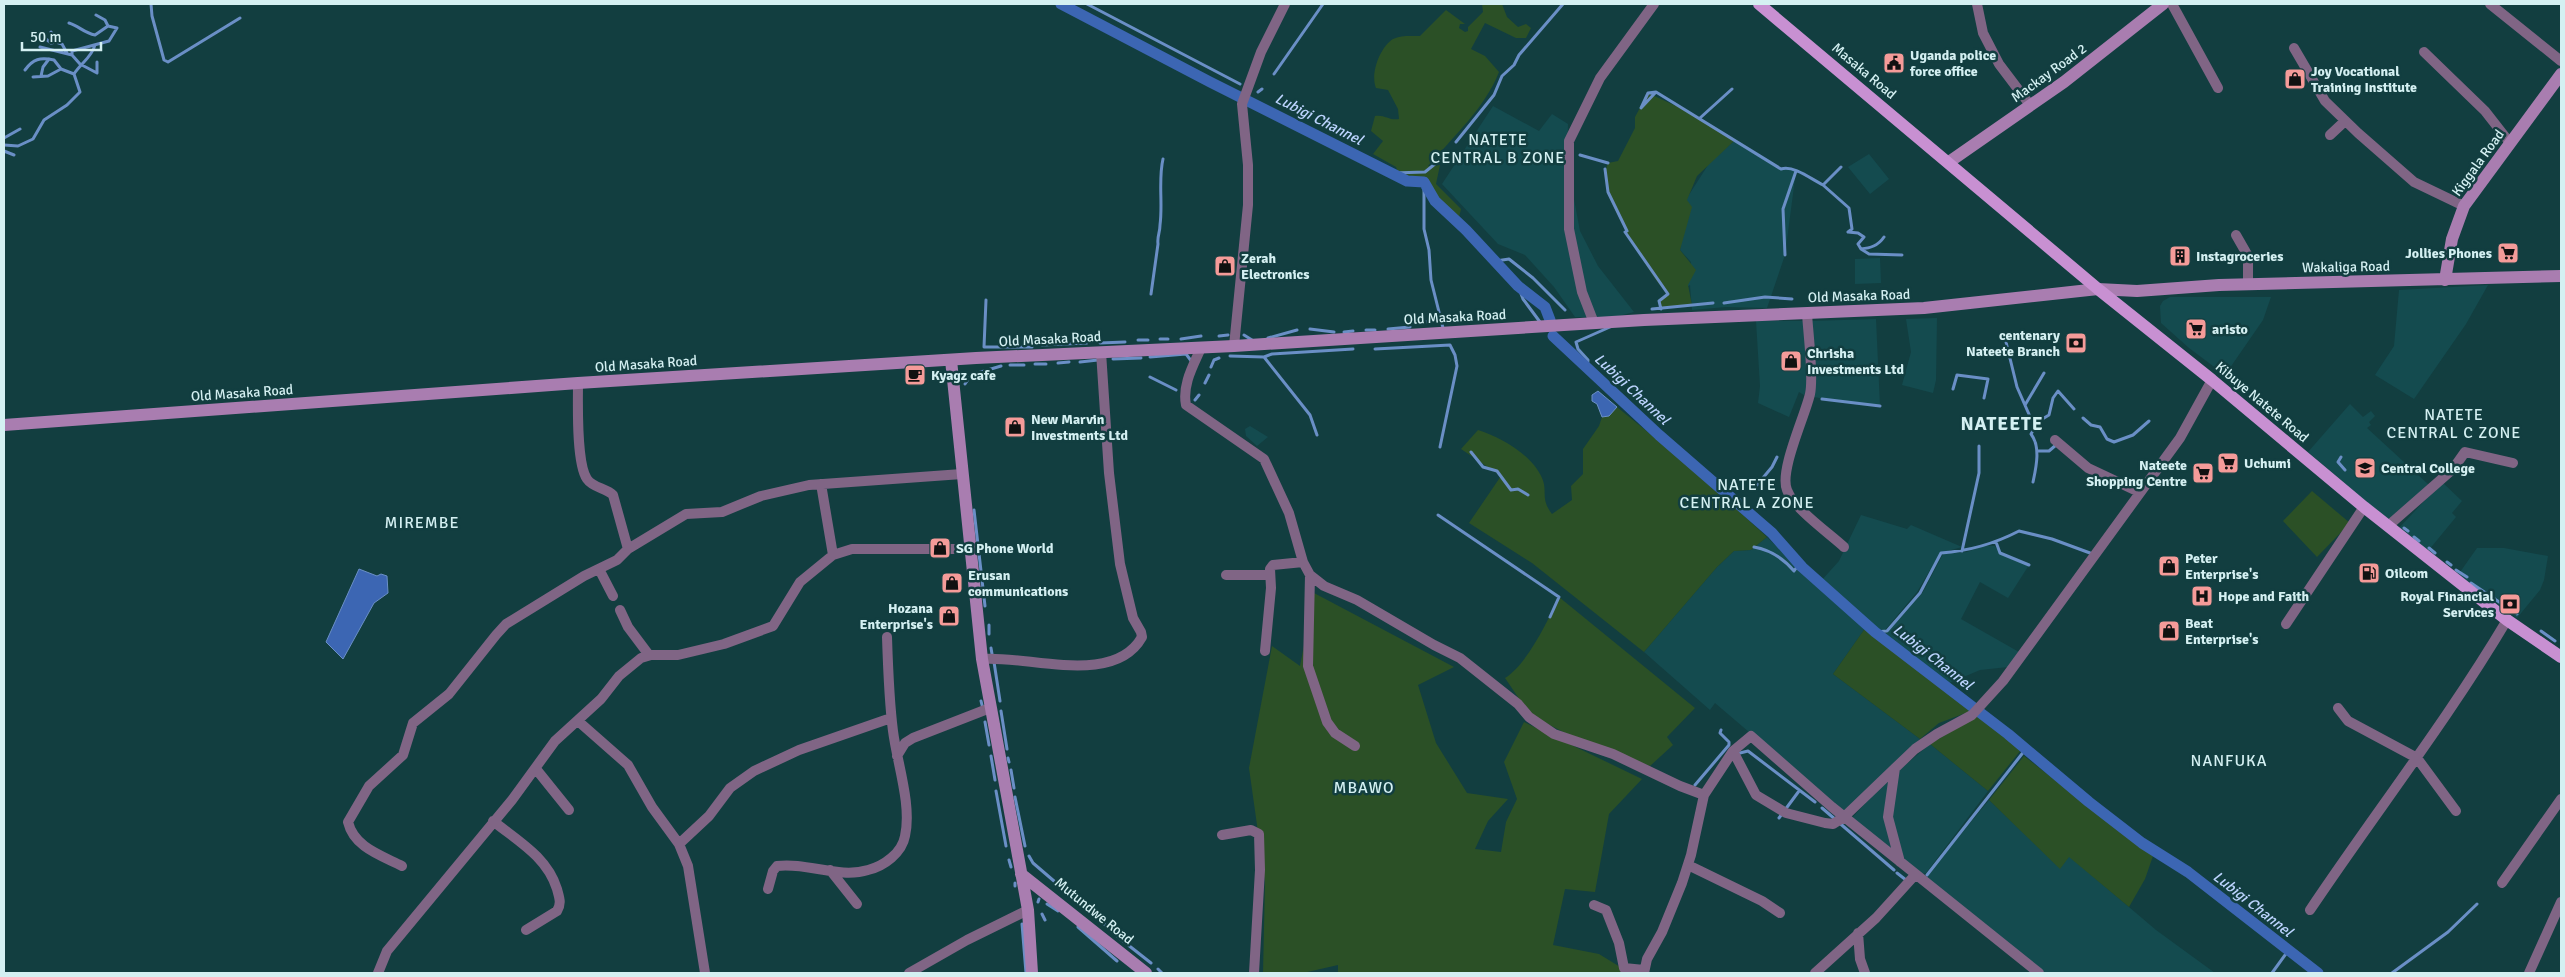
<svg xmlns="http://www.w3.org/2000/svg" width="2565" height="977" font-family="Signika,sans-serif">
<rect width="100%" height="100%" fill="#123e40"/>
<path fill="#144b4f" d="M1493,106L1539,131L1552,114L1568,124L1567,162L1580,231L1598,266L1634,312L1615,317H1575L1554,287L1525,255L1498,244L1442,184Z
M1734,141L1781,169L1787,167L1796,171L1785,255L1767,308L1726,307L1692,310L1690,285L1687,287L1691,262L1680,250L1685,201L1710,162Z
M1869,154L1889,179L1870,194L1848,167Z
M1880,258L1881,283L1855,284V259Z
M2488,285L2466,324L2414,399L2375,375L2394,346L2399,290Z
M2170,297H2271L2263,320L2225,375L2189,348L2161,323L2160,306L2163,301Z
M1937,318L1936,380L1933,393L1902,385L1911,352L1906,319Z
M1876,319L1880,406L1859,405L1814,397L1810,321Z
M1756,321H1804L1807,390L1804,395L1799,392L1789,417L1758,403L1760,386Z
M2350,404L2363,417L2371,411L2375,416L2369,422L2371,425L2367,428L2429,485L2394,525L2308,452Z
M1250,426L1268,437L1257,446L1246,436L1245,429Z
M2442,482L2462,501L2452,513L2456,517L2428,551L2399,528Z
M1861,515L1907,529L1911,525L1962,547L1940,553L1917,592L1885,630H1877L1821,581L1839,561Z
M1767,537L1802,572L1866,627L1833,674L1920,739L1845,814L1715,703L1710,710L1644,652L1717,567L1734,551L1751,550Z
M1983,546H1995L2000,553L2029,565L2008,598L1980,582L1961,619L2019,652L2008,667L1980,670L1947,684L1882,634L1887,633L1923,592L1943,554L1967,552Z
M2477,548H2504L2548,556L2544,580L2540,590L2517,618L2458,575Z
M1930,744L1988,791L1926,873L1919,875L1851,819L1882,785Z
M1989,800L2060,868L2069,856L2156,930L2215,973H2043L1925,878Z"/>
<path fill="#2b5026" d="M1482,4H1502L1507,17L1518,27L1526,24L1531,28L1526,38H1516L1485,23L1471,49L1485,56L1499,72C1485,108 1453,137 1428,166L1440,165L1436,184L1461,209L1458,222L1435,201L1424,182L1407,181L1400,177L1396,167L1373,154L1383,141L1371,131L1375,116C1384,114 1390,121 1399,119L1398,109L1388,90L1376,88C1370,74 1380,47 1393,39C1401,35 1411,36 1420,36L1446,10L1465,24H1460L1459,28L1465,32L1468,31V27L1483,12Z
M1648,93L1676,106L1674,103L1734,141L1697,176L1687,200L1692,207L1680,250L1696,270L1688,285L1692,305L1661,309L1659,301L1668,294C1653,282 1615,213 1608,194C1605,184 1604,172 1608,163L1618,161L1635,128V117Z
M1617,407L1687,464L1767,537L1751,550L1734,551L1717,567L1644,652L1532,563L1469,523L1501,476L1461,449L1478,430C1501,437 1532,455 1542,478C1548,492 1540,498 1552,514L1572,500L1571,486L1583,474V449L1599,426L1602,417L1609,416Z
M2312,491L2350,523L2317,557L2283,521Z
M1314,593L1454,667L1418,685L1436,743L1467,793L1508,799L1488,821L1475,849L1501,852L1506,822L1517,799L1504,762L1524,722L1642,779L1609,814L1595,892L1565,889L1553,945L1599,954L1630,973H1338V965L1303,973H1263L1265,882L1249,768L1272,646L1300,666Z
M1559,597L1695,708L1667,737L1673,745L1650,766L1575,738L1530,715L1505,678C1528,663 1547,622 1559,597Z
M1866,627L1971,711L1939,723L1920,739L1833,674Z
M1977,716L2021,750L1988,791L1930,744Z
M2024,756L2153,856L2145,879L2129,907L2069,857L2060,869L1989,800Z"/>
<path fill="#3c66b3" stroke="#6a8fc6" d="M1598,391L1617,407L1609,416L1602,417L1597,404L1592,401V395Z
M359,569L377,576L381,574L387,576L388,593L374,603L343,659L326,642Z"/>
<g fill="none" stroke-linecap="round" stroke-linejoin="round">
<path stroke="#6a8fc6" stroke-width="3" d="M151,4L152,16L164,60L168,62L240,18
M1087,4L1240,84
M96,15L105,20L108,26
M69,23C79,26 84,33 95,35L108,26L117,28L109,41L72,51V55L80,64L97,73V62
M51,32L56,42L62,44L67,53
M46,39L51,43L56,42
M40,47L72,55
M25,70C33,59 40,57 54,60L61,69
M1274,74L1323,4
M41,76L43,67L49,59
M33,77L48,76L61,69L74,74
M1258,92L1262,89
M1656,92L1641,108L1648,93L1656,92L1781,169C1794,165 1811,179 1823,185L1841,167
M1700,118L1732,89
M4,138L20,129
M1456,142L1494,95L1502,76L1514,65L1519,55L1563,4
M4,145L18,146L33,139L44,120L67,105L80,92L74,74C81,63 92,57 95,45
M4,151L14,155
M1580,155L1608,163
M1605,169L1608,192L1627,231L1625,232L1668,294L1659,301L1661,309
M1393,173L1425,172L1446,155
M1424,182V229L1429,250L1431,280L1443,328
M1823,185L1849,208L1852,229L1848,232L1858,233L1864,237L1858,244L1861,249C1870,248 1878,246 1884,237
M1861,249L1869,254L1902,255
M1785,255L1783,209L1796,171
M1496,261L1509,259L1533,278L1565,310
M1518,286L1523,299L1540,322
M1151,294L1158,244C1157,236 1160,233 1160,225C1163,203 1158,180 1163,159
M986,300L984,347H1032
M1724,303L1765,297L1792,299
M1652,309L1713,303
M1422,322L1441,321
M1310,329L1334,332
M1388,329L1410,327
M1366,330H1375
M1344,332L1353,331
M1244,335L1252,340
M1219,336L1228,335
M1268,338L1297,330
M1160,339H1168
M1181,339L1201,336
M1138,340H1148
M2006,342L2017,387L2035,428
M1100,343L1125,342
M1042,345L1087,343
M1375,349L1450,345L1455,355L1457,366L1440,447
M1230,356L1264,357L1310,415L1317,435
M1150,357L1186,354L1192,362
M1264,357L1272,354L1353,349
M1113,359L1141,358
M1080,362L1098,360
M1058,363L1069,362
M1035,364H1046
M1010,365H1024
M1211,367L1214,360L1219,358
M1587,368L1588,360L1578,349L1576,342L1610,327
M1150,377L1176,390
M1205,383L1209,375
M965,384L971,375L1001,366
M1953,389L1957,375L1988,379L1984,398
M1822,399L1880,406
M1195,400L1199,395
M2025,405L2044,373
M2083,418L2091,425L2100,427L2107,439L2114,442L2133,435L2149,421
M2037,451H2049L2056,445
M1471,452L1483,467L1497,471L1511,490L1518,489L1528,495
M2341,457L2338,462L2345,470
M2033,482C2036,468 2041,447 2031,434L2039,421L2049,415L2053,398L2058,391L2074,409
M1757,485L1772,467L1777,457
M974,510L985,606
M1438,515L1559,597L1550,617
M2404,528L2408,531
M2414,537L2419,541
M1996,542L2000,553L2029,565
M1754,547C1771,550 1783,558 1794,571L1799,564
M2429,548L2435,553
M1962,551L1979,473V446
M2447,562L2451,565
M2456,570L2467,577
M2471,583L2517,614
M989,625V634
M2541,631L2555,641
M1875,632L1887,631L1920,593L1941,553C1969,551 1994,544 2019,531L2052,539L2090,553
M991,648L992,654
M994,662L1000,701
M981,701L983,709
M1001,711L1007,749
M985,722L989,745
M1740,753L1748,751L1815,802
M991,756L995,780
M1008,758L1009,762
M1011,770L1014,788
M1695,785L1729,745V742L1720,733L1721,730
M996,791L1006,846
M1015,797L1025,846
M1822,808L1894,870
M1779,818L1799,791
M1029,856L1033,863L1111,930
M1009,860L1011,867
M1897,873L1906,880
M1927,875L2025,750
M1015,883V886
M1038,902L1039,899
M1047,904L1058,911
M1042,914L1045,920
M1022,924L1026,973
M1078,927L1117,961
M1118,937L1151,963
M1158,969L1162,973
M2272,973L2288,951
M2392,973L2448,932L2477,904"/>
<path stroke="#3c66b3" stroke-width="11" d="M1061,4L1210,82L1407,181L1424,182L1435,201L1466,230L1518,286L1545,307L1550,320
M1553,336L1659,435L1772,533L1802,567L1875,632L2008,734L2089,802L2142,843L2188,872L2318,973"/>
<path stroke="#806585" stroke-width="10" d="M1977,4L1983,33L1999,64L2030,105
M2172,4L2218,88
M2490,4L2561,61
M2294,48L2325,101L2358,133L2414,182L2464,206
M2424,52L2485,111L2510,143
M2330,135L2345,121
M2236,235L2248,256V284
M1807,313C1808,333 1814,377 1810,394C1805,416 1779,471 1787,490C1794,509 1829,533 1844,547
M1594,323L1582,292L1569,229V141L1600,78L1654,4
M1234,346L1248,205V165L1242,104L1261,52L1285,4
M1201,348C1193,366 1182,385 1186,405L1264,459L1289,513L1303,562L1310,575L1324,586L1357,600L1434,645L1460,658L1518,704L1529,717L1554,734L1613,754L1680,786L1704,795
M578,383C578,403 576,463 587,479C593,488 606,488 613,495L628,549
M2055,440L2088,468L2139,492
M821,484L833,555
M2388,526L2453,469L2465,452L2513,463
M599,569L613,596
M1226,575H1270
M1310,575L1308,666L1327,722L1335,733L1355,746
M620,610L628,627L649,655
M2286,624L2364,507
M1265,651L1271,588L1270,569L1273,565L1303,562
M982,659C1028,655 1114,687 1142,637L1141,632L1133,618L1120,564L1109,473L1101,352
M2338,708L2348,721L2417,758L2456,811
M578,721L628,765L652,807L679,844L688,866L705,973
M1733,751L1756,795L1786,813L1825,823L1833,824L1844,817L1915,749L1937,734L1972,715L2003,681L2180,438L2212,380
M897,756L905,743L913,738L990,708
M1895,768L1888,817L1900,862
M536,769L569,810
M493,821C518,841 547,857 557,889C559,897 562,903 557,911L526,930
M1222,835L1251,830L1259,834L1260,870L1254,973
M679,844L709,816L730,788L754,771L799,750L891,718
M1688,865L1762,901L1780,913
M402,866C380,855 354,847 348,822L369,786L403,755L413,723L449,694L496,635L506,624L584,576L617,560L628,549L686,514L722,512L761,496L809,485L962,474
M830,870L857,904
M2502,883L2561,799
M768,889L773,871L777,866C807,862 839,879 868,870C884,866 902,853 905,836C912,805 897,763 893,731C889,700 888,668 887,637
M1594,905L1606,910L1619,943L1624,968L1644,970
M2310,910C2375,813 2447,721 2507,620
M1858,933L1860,959L1865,973
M378,973L387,951L512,800L555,741L601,699L619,676L641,658L651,655H678L724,644L773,626L800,582L833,555L852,549H970
M909,973L967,940L1028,910
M1644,973L1647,959L1662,932L1682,883L1691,855L1704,795L1733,751L1751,736L1832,807L2039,973
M1815,973L1876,918L1915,875
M2529,973L2561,902"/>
<path stroke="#a97db0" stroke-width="12" d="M1949,162L2064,82L2163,4
M2445,280L2452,239L2464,206L2561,74
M951,360L982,659L1028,910L1032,973
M4,425L578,383L976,358L1234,346L1644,320L1924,308L2098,289L2137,291L2219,285L2561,276
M1021,874L1146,973"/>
<path stroke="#c890d2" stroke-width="12" d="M1759,4L2098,289L2212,380L2364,507L2507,620L2561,657"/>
</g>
<defs>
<g id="civic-square" transform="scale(1.125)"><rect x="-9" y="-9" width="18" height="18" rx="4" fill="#f59b99" stroke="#123e40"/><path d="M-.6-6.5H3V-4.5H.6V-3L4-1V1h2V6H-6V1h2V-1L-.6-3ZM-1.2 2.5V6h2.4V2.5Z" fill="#111"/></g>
<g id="shop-square" transform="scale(1.125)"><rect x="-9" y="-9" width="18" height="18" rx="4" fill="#f59b99" stroke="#123e40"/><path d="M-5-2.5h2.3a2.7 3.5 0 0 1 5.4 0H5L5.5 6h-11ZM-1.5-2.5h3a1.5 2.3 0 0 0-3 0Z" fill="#111"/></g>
<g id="supermarket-square" transform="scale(1.125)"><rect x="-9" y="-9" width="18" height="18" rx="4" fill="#f59b99" stroke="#123e40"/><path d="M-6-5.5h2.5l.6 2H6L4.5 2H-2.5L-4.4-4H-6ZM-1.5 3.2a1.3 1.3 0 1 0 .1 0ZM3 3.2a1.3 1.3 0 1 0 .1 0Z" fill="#111"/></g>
<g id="building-square" transform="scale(1.125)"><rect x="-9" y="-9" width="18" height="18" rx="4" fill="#f59b99" stroke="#123e40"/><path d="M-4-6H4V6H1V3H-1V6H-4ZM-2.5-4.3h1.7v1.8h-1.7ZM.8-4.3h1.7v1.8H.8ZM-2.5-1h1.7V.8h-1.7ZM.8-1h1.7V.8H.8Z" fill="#111"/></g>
<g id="bank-square" transform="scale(1.125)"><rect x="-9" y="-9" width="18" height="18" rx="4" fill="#f59b99" stroke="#123e40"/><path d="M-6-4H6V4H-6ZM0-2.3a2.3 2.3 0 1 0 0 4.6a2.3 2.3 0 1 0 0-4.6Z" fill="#111"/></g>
<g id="cafe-square" transform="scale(1.125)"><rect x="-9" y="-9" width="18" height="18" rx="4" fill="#f59b99" stroke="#123e40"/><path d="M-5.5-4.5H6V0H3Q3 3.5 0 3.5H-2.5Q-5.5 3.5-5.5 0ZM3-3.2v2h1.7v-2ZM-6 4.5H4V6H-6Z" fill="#111"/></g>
<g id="school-square" transform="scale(1.125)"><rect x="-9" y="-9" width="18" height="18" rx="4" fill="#f59b99" stroke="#123e40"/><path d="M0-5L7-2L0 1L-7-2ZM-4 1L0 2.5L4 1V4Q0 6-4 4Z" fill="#111"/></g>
<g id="fuel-square" transform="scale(1.125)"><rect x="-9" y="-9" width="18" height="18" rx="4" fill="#f59b99" stroke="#123e40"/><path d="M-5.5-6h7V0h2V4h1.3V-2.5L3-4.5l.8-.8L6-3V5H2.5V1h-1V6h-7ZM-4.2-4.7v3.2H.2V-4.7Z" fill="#111"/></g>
<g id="hospital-square" transform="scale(1.125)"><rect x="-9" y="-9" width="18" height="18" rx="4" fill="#f59b99" stroke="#123e40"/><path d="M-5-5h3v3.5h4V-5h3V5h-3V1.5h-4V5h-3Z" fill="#111"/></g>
</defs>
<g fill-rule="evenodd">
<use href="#civic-square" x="1894" y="63"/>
<use href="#shop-square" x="2295" y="79"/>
<use href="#supermarket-square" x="2508" y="253"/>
<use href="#building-square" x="2180" y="256"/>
<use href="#shop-square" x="1225" y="266"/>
<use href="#supermarket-square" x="2196" y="329"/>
<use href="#bank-square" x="2076" y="343"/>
<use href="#shop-square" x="1791" y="361"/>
<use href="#cafe-square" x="915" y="375"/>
<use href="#shop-square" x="1015" y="427"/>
<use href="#supermarket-square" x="2228" y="463"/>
<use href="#school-square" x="2365" y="468"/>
<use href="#supermarket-square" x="2203" y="473"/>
<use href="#shop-square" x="940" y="548"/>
<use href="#shop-square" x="2169" y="566"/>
<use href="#fuel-square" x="2369" y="573"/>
<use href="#shop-square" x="952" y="583"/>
<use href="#hospital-square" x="2202" y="596"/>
<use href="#bank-square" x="2510" y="604"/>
<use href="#shop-square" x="949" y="616"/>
<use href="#shop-square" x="2169" y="631"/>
</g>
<g text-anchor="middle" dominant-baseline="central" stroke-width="5" stroke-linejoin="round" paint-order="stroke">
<g font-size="14" font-weight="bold" fill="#d4f0f2" stroke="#123e40" text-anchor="start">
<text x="1910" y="55">Uganda police<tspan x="1910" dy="16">force office</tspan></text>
<text x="2311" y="71">Joy Vocational<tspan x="2311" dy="16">Training Institute</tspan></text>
<text x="2492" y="253" text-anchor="end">Jollies Phones</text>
<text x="2196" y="256">Instagroceries</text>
<text x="1241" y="258">Zerah<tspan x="1241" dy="16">Electronics</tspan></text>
<text x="2212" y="329">aristo</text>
<text x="2060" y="335" text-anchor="end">centenary<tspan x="2060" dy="16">Nateete Branch</tspan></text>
<text x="1807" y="353">Chrisha<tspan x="1807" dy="16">Investments Ltd</tspan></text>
<text x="931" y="375">Kyagz cafe</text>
<text x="1031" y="419">New Marvin<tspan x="1031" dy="16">Investments Ltd</tspan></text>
<text x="2244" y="463">Uchumi</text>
<text x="2187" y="465" text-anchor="end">Nateete<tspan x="2187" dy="16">Shopping Centre</tspan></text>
<text x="2381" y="468">Central College</text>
<text x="956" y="548">SG Phone World</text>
<text x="2185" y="558">Peter<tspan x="2185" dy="16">Enterprise's</tspan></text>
<text x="2385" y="573">Oilcom</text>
<text x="968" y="575">Erusan<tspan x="968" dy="16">communications</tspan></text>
<text x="2218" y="596">Hope and Faith</text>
<text x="2494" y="596" text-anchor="end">Royal Financial<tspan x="2494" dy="16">Services</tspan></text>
<text x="933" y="608" text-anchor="end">Hozana<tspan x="933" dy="16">Enterprise's</tspan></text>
<text x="2185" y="623">Beat<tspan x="2185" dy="16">Enterprise's</tspan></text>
</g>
<g font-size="14" fill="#d4f0f2" stroke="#123e40">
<text transform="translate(1864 71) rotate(40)">Masaka Road</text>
<text transform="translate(2049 73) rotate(-36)">Mackay Road 2</text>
<text transform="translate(2478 163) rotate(-54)">Kiggala Road</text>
<text transform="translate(2346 267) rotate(-1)">Wakaliga Road</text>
<text transform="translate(1859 296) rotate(-2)">Old Masaka Road</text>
<text transform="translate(1455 317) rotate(-3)">Old Masaka Road</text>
<text transform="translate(1050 339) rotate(-3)">Old Masaka Road</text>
<text transform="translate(646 364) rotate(-4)">Old Masaka Road</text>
<text transform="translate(242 393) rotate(-4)">Old Masaka Road</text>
<text transform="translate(2262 402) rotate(40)">Kibuye Natete Road</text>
<text transform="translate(1094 911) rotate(39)">Mutundwe Road</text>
</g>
<g font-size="15" font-style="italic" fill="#bcd4fe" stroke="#123e40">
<text transform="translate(1319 119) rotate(27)">Lubigi Channel</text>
<text transform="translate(1632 389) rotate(43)">Lubigi Channel</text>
<text transform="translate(1933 657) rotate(38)">Lubigi Channel</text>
<text transform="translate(2253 904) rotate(38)">Lubigi Channel</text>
</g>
<g font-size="16" letter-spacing="1" fill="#d4f0f2" stroke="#123e40">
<text x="1498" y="140">NATETE<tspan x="1498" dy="18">CENTRAL B ZONE</tspan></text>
<text x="2454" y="415">NATETE<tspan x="2454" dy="18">CENTRAL C ZONE</tspan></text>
<text x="1747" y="485">NATETE<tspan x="1747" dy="18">CENTRAL A ZONE</tspan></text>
<text x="422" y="523">MIREMBE</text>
<text x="2229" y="761">NANFUKA</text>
<text x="1364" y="788">MBAWO</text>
</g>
<g font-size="19" font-weight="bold" letter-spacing="1" fill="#d4f0f2" stroke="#123e40">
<text x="2002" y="424">NATEETE</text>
</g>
</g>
<rect width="2565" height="977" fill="none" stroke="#d4f0f2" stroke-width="10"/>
<path d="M22 42v8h79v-8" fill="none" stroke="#d4f0f2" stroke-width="2.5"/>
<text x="30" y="42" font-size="15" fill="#d4f0f2" stroke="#123e40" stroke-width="4" paint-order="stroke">50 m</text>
</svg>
